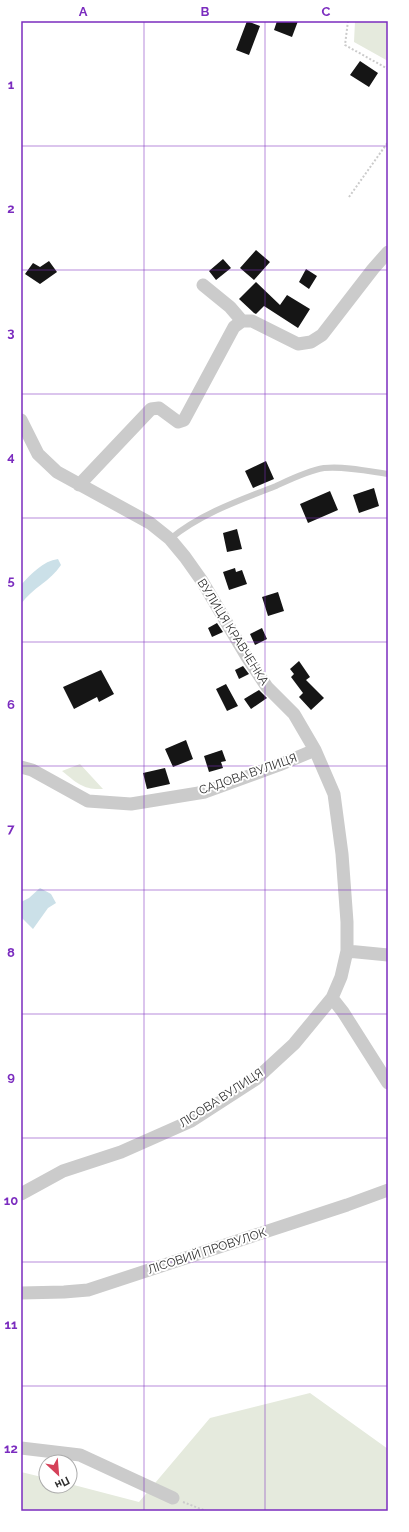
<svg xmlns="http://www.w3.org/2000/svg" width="409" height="1532" font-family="Raleway,sans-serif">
<rect width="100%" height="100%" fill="#fff"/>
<path fill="#e5eadd" d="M355,21H388V61L354,42Z
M80,764L103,789C83,790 77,783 62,771Z
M310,1393L388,1449V1511H21V1472L46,1478V1486H70V1484L139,1502L210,1418Z"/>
<path fill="#cbe0e8" d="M58,559L61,565C51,581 32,588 21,604V585C31,574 43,561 58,559Z
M40,888L51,894L56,903L48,908L33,929L21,917V902L29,898Z"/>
<path fill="#151515" d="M247,21L260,26L249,55L236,50Z
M277,21H298L292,37L274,30Z
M360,61L378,73L369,87L350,75Z
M256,250L270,262L254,280L240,268Z
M223,259L231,268L216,280L209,271Z
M49,261L57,272L40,284L25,274L33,263L40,267Z
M306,269L317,276L309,289L299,282Z
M256,282L280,305L287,295L310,309L298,328L264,306L256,314L254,313L239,299Z
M266,461L274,479L253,488L245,471Z
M374,488L379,506L359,513L353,495Z
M330,491L338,510L308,523L300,504Z
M237,529L242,549L227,552L223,533Z
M235,568L236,572L242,570L247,584L229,590L223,572Z
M278,592L284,611L268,616L262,597Z
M217,623L223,632L212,637L208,628Z
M262,628L267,639L255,645L250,634Z
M299,661L310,677L306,680L324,698L311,710L299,697L303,693L291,677L294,674L290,669Z
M243,666L249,674L239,679L235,670Z
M101,670L114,694L99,702L97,697L74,709L63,687Z
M226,684L238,706L227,711L216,689Z
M259,690L267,698L251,709L244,699Z
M186,740L193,759L173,767L165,749Z
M222,750L226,761L221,762L223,768L209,772L204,756Z
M165,768L170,784L147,789L143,773Z"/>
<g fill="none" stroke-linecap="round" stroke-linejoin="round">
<path stroke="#cbcbcb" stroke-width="2" stroke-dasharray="2 2" stroke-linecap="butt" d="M348,21L345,45L388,69
M349,197L388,142
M183,1502L206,1511"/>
<path stroke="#cbcbcb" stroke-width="6" d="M170,539C200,514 240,500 276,486C291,479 307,471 324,468C345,466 368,471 388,474"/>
<path stroke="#cbcbcb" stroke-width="13" d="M203,285L230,307L242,321
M21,420L38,454L57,472L150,523L170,539L185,557L202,581L247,657L267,687L294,714L315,750L334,794L342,854L347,922V951L341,977L332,998L343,1012L388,1083
M79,485L151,409L159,408L178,422L184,420L234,327L242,321H252L298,344L311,342L322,335L373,269L388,252
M21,767L32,770L88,801L131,804L205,792L279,765L315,750
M347,951L388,955
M21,1194L63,1171L121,1152L191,1121L256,1079L294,1044L332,998
M21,1293L64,1292L88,1290L347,1205L388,1190
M21,1448L80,1455L173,1498"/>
</g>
<path fill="none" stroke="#7b2cbf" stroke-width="1" stroke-opacity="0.55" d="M144,21V1511M265,21V1511M21,146H388M21,270H388M21,394H388M21,518H388M21,642H388M21,766H388M21,890H388M21,1014H388M21,1138H388M21,1262H388M21,1386H388"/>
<g text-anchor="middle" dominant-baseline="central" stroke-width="4" stroke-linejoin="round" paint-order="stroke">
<g font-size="12" fill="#2e2e2e" stroke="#fff">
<text transform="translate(233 632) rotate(58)">ВУЛИЦЯ КРАВЧЕНКА</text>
<text transform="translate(248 774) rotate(-19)">САДОВА ВУЛИЦЯ</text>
<text transform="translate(221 1098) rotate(-33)">ЛІСОВА ВУЛИЦЯ</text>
<text transform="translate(207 1251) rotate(-18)">ЛІСОВИЙ ПРОВУЛОК</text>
</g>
</g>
<rect width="409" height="1532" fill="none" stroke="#ffffff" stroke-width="44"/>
<g transform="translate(58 1474) rotate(154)"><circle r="19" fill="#ffffff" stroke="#ababab"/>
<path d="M0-3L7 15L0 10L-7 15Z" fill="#d54159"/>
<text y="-6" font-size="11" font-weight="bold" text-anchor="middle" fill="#2e2e2e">Пн</text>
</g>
<rect x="22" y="22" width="365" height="1488" fill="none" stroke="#7b2cbf" stroke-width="1.5"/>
<g font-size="13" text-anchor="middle" font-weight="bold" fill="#7b2cbf">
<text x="83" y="16">A</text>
<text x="205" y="16">B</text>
<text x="326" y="16">C</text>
<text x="11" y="89">1</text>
<text x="11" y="213">2</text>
<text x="11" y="337">3</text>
<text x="11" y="461">4</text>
<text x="11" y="585">5</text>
<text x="11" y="709">6</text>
<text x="11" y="833">7</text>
<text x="11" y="957">8</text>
<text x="11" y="1081">9</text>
<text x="11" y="1205">10</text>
<text x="11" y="1329">11</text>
<text x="11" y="1453">12</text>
</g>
</svg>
